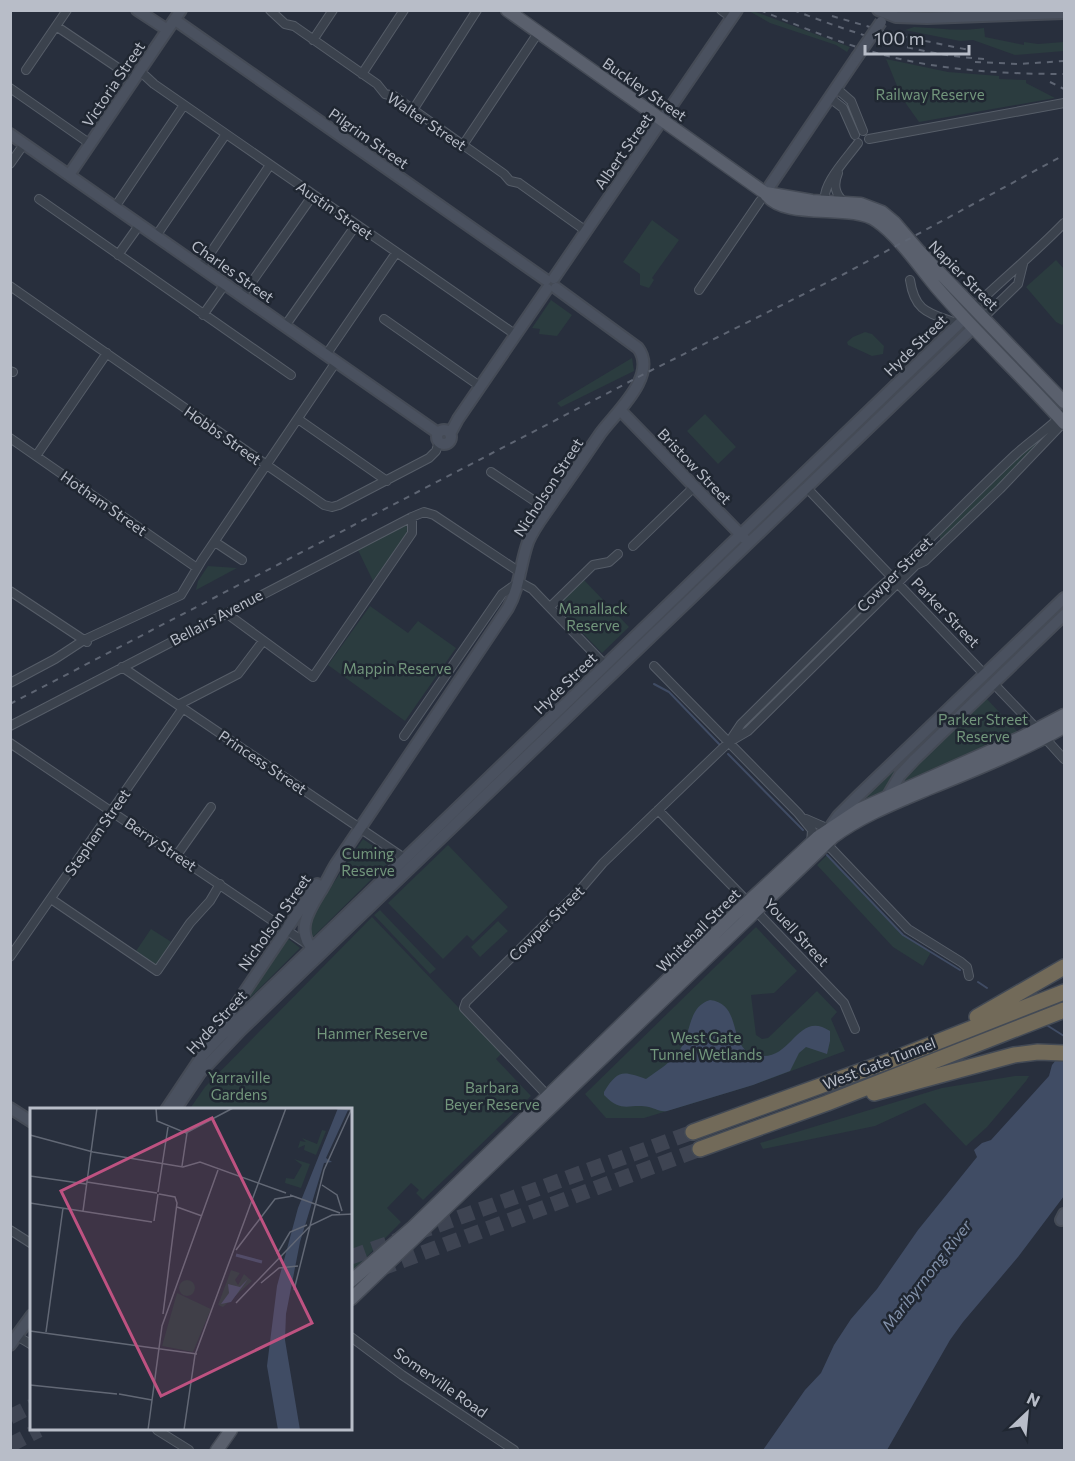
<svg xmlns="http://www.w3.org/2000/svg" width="1075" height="1461" font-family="Commissioner,sans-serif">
<rect width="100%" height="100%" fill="#282f3d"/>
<path fill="#2b3c3f" d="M749,11H753L850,47L847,52L836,45L770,23Z
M914,27C937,28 961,32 984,28L985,37L1024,45V42L1038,44L1064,42V51L1015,55L973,40L960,41L905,30Z
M886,59L948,72L999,76V79L1026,80V83L1055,98L919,122L902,98Z
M652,220L679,240L652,278L654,280L649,288L640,285V274L623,262Z
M1056,260L1064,269V323L1062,325L1056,322L1026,287Z
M551,300L572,315L557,336L539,334L540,329L532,328Z
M865,332L872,334L884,346L883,354L872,356L848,345L847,342L853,337Z
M632,358L634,371L561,407L557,403Z
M705,414L736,447L718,464L687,431Z
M1041,435H1044L1045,439L943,541L940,539V535Z
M406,525L409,529L408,532L373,581L358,550Z
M208,566L237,568L196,590L198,581Z
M583,579L629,627L602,653L555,605Z
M370,606L408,633L418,621L456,648L405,721L328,665Z
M977,689L979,692L899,769L883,794L861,802L860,799Z
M985,697L1017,731L1018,734L905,785L903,781L917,763Z
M363,839L392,859L312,938L308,921Z
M448,845L508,907L473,941L467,935L443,959L388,903Z
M827,855L903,935L931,952L923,966L893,947L817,865Z
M380,910L436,969L430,974L374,915Z
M372,917L502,1053L496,1059L531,1096L423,1200L416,1193L419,1190L411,1183L387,1208L401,1222L351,1273V1110H189L205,1087Z
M498,921L508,931L480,957L471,947Z
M756,927L797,971L774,993L751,995L756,1035L762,1039L768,1038L817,991L837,1012L831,1019L845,1051L753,1085L644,1118H606L585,1094Z
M151,929L173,943L158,966L136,951Z
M286,937L300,948L232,1016Z
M1015,1076H1029L1026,1081L987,1127L966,1146L925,1103L875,1126L763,1149L760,1143L942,1088Z"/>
<path fill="#404c64" d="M710,1000C746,1004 724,1055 762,1056C792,1058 799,1010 830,1031V1041L827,1054L806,1047L799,1053L790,1071L753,1085L667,1111C659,1112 657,1109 649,1107C629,1103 622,1114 604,1095V1092C618,1069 623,1071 646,1079C657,1071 672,1062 679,1051C692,1034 687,1007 710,1000Z
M1064,1050V1196L1018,1257L963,1322L950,1340L887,1450H763L805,1390L821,1373L834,1345L851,1319L877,1289L918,1230L977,1157L974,1150L982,1143L991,1140L1049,1076L1052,1065Z"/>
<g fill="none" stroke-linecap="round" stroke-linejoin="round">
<path stroke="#404c64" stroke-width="2" d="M654,684L669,692L720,745
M728,754L803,830
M827,855L903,935L960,970
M978,982L987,988
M1045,1024L1064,1036"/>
<path stroke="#3e4452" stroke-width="15" stroke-dasharray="15 8" stroke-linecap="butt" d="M351,1257L693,1132
M380,1269L700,1149
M10,1417L32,1406
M10,1445L39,1430"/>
<g stroke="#565d68" stroke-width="10">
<path id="street" d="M270,10L285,24L294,26L377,84L385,94L394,96L504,174L510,181L519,183L586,231
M721,10L732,18
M56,26L130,76
M313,40L333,10
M26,70L67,10
M140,71L154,84L516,335
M362,74L404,10
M10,88L86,141
M836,88L851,101L863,131
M830,98L843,108L855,135
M413,110L477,10
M869,139L1064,103
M463,145L538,33
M10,164L24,144
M838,173C833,185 835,194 844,202
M39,199L291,375
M826,202C819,187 848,157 858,143
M115,207L184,105
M156,236L226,134
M118,255L140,224
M201,267L270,165
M910,280C915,314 931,313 959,324
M10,286L324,505L332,507L339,505L429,458L436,451L439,442
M699,290L760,201
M242,296L313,195
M974,307C1004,278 1035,253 1064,223
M203,315L225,284
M984,317L1018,284L1023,264
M384,319L481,387
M285,326L356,225
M326,355L396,253
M10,371L13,372
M298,419L387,481
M10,438L197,568
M36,456L107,353
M491,472L548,510
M806,487L985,675
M215,542L242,560
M633,546L694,487
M10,591L87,642
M550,607L593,565L609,562L618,554
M226,613L313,677L412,533V517
M654,666L798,813L812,830L811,844
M122,667L404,858
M10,683L55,659L84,640L181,595L202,560L336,362
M993,683L1037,729
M178,705L238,674L263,641
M10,726L412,517L424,512L434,515L521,573
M404,736L502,594L519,582L532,589L605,665
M1044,737L1064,759
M731,741L748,731L916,565L925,561L1000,489L1064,422
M10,743L307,944
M658,810L748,902
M806,819L829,829
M826,843L908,929L961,962L967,967L969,976
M177,855L211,807
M51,899L157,971L190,923L210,901L220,884
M756,911L844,1003L855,1029
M10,957L183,708
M548,1096L464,1008L466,1002L579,891L603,863L729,742L741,724L879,588L906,565L915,553C948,521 981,487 1015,455C1031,440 1049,429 1064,413
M10,1230L32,1244
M17,1336L32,1345
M351,1337L402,1375L514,1450
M157,1430L189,1450"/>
</g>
<g stroke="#454b56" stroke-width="14">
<path id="secondary" d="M137,10L163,27
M878,10L896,17L927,18L1064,13
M175,20L546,280
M10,134L438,433
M69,175L181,10
M765,193L857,57
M554,278L737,10
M621,411L744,538
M437 437a7 7 0 1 1 14 0a7 7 0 1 1-14 0Z
M450,434L458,419L547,289
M887,797L900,775L915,759L1064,615
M829,829L838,816L858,796L1064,598
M315,952C294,931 309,910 322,889C327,881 331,872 336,864L508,608C520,587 520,564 528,542C534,527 546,513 555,499C570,478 585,456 600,434C614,414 659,376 638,348L556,288
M215,1036L317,884
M10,1108L32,1122
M166,1110L202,1056L217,1040L965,318
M175,1110L200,1073L241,1030L974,327
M1061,1220L1064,1214
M10,1345L32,1315"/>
</g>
<g stroke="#454b56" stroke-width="15">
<path id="primary" d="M507,10L765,193C785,222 850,202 877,221C899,236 921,269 938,289C978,335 1023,377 1064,423
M766,193L812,201L861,204L882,212L894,222L918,250L1064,402
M351,1281L413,1227L735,914L818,837L860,809L1022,737L1064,715
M351,1299L833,837C860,817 892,804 923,791C970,772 1020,752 1064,727
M217,1450L231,1430"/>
</g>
<g stroke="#434a55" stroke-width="18">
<path id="highway" d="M977,1017L1064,967
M874,1093L1014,1055L1038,1052L1064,1053
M693,1132L889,1061L1064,992
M700,1149L827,1103L1064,1010"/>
</g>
<use href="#street" stroke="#3b424d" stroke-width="8"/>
<use href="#secondary" stroke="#4a515f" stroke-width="10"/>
<use href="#primary" stroke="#5a606d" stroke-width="12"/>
<use href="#highway" stroke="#726a59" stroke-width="15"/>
<path stroke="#5e6573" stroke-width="2" stroke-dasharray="6 6" stroke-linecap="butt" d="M760,10C806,29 852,48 900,59C954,71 1009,74 1064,74
M793,10C856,34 917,55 984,59
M832,16L901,36L969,50
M975,62L1019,64L1064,61
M1050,82L1064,89
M10,704L650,371L844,274L1064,155"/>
<g stroke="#454b56" stroke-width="14" stroke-linecap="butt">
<path id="secondary-bridge" d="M857,57L881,22"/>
</g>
<use href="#secondary-bridge" stroke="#4a515f" stroke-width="10"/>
</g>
<g text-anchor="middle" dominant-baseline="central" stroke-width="5" stroke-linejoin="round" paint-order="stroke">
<g font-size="15" fill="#b8bdc8" stroke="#202732">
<text transform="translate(113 84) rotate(-56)">Victoria Street</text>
<text transform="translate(645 89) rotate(35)">Buckley Street</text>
<text transform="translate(427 121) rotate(34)">Walter Street</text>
<text transform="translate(369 138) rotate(35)">Pilgrim Street</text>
<text transform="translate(623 151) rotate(-55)">Albert Street</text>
<text transform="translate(335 210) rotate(35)">Austin Street</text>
<text transform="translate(233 271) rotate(35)">Charles Street</text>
<text transform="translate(964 275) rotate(45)">Napier Street</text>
<text transform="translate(915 345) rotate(-44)">Hyde Street</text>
<text transform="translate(223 435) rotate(35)">Hobbs Street</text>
<text transform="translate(695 466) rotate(46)">Bristow Street</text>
<text transform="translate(548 487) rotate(-57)">Nicholson Street</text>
<text transform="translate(104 503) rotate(35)">Hotham Street</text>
<text transform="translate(894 574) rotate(-45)">Cowper Street</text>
<text transform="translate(946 612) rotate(46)">Parker Street</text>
<text transform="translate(216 617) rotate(-28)">Bellairs Avenue</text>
<text transform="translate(565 683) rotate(-44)">Hyde Street</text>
<text transform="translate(263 762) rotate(34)">Princess Street</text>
<text transform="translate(97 832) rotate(-55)">Stephen Street</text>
<text transform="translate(161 844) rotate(34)">Berry Street</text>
<text transform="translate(274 922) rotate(-55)">Nicholson Street</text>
<text transform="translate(546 923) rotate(-45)">Cowper Street</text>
<text transform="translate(698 930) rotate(-45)">Whitehall Street</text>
<text transform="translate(797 932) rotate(47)">Youell Street</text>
<text transform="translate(216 1022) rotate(-47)">Hyde Street</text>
<text transform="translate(879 1063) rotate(-21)">West Gate Tunnel</text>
<text transform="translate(441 1382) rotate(35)">Somerville Road</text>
</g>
<g font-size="15" fill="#72967c" stroke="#202732">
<text x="930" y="94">Railway Reserve</text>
<text x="593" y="608">Manallack<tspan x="593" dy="17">Reserve</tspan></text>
<text x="397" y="668">Mappin Reserve</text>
<text x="983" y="719">Parker Street<tspan x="983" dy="17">Reserve</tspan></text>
<text x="368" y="853">Cuming<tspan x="368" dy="17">Reserve</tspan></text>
<text x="372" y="1033">Hanmer Reserve</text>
<text x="706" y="1037">West Gate<tspan x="706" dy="17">Tunnel Wetlands</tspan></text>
<text x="239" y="1077">Yarraville<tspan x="239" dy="17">Gardens</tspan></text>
<text x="492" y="1087">Barbara<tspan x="492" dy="17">Beyer Reserve</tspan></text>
</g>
<g font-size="16" font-style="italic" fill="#8392ab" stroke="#202732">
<text transform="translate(926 1275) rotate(-52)">Maribyrnong River</text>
</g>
</g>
<g transform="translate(30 1108)">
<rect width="322" height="322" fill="#282f3d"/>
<path d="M292,22L296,23L286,47L274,42L275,37L268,40L270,33L276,34L272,30L287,36ZM264,51L280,56L271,80L255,75L256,70L264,71L272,57ZM201,162L210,165L205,172L208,177L214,166L222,173L193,199L188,197ZM149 180a8 8 0 1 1 16 0a8 8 0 1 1-16 0ZM147,185L181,201L163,244L132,238Z" fill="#2b3c3f"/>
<path d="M308,0H319L296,50L302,54L294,55L270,134L256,206L255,232L270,322H248L237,258L247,178L268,100ZM218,171L201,194L191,196L199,185L198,176L210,179Z" fill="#404c64"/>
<path fill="none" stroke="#404c64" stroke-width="3" d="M206,147L232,154"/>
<path fill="none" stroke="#626875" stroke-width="1.5" d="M126,0L127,13L156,25L203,0M303,0L323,2M0,27L63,44L153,59L170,54L256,85M152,58L157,25M0,68L56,76M57,74L127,85M292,77L307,87L312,103M128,84L138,19M129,86L145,89L147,95L133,206M260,87L310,105M0,95L122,114M147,99L172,108M53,103L67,0M124,113L128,86M206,142L245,91L263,88M247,146L260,124L277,117M231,175L249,160L268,158M264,182L294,62L322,0M206,195L281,117L302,107L323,106M0,223L167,246M16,224L33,100M0,277L87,286M89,286L122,292M118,322L132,218L188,62M154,322L165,247L256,0"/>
<path fill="#be5281" fill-opacity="0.15" stroke="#be5281" stroke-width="3" d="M182,10L282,215L131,288L31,83Z"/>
<rect width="322" height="322" fill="none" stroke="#b8bdc8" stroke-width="3"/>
</g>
<rect width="1075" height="1461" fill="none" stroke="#b8bdc8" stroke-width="24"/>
<g transform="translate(1027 1413) rotate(26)" stroke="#202732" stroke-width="4.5" paint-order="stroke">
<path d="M0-4.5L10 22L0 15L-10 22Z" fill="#b8bdc8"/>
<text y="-9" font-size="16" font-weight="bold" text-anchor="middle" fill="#b8bdc8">N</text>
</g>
<path d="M865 45v9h104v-9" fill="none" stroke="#b8bdc8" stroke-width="3"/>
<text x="874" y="45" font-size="18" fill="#b8bdc8" stroke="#202732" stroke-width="4.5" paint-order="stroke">100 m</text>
</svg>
